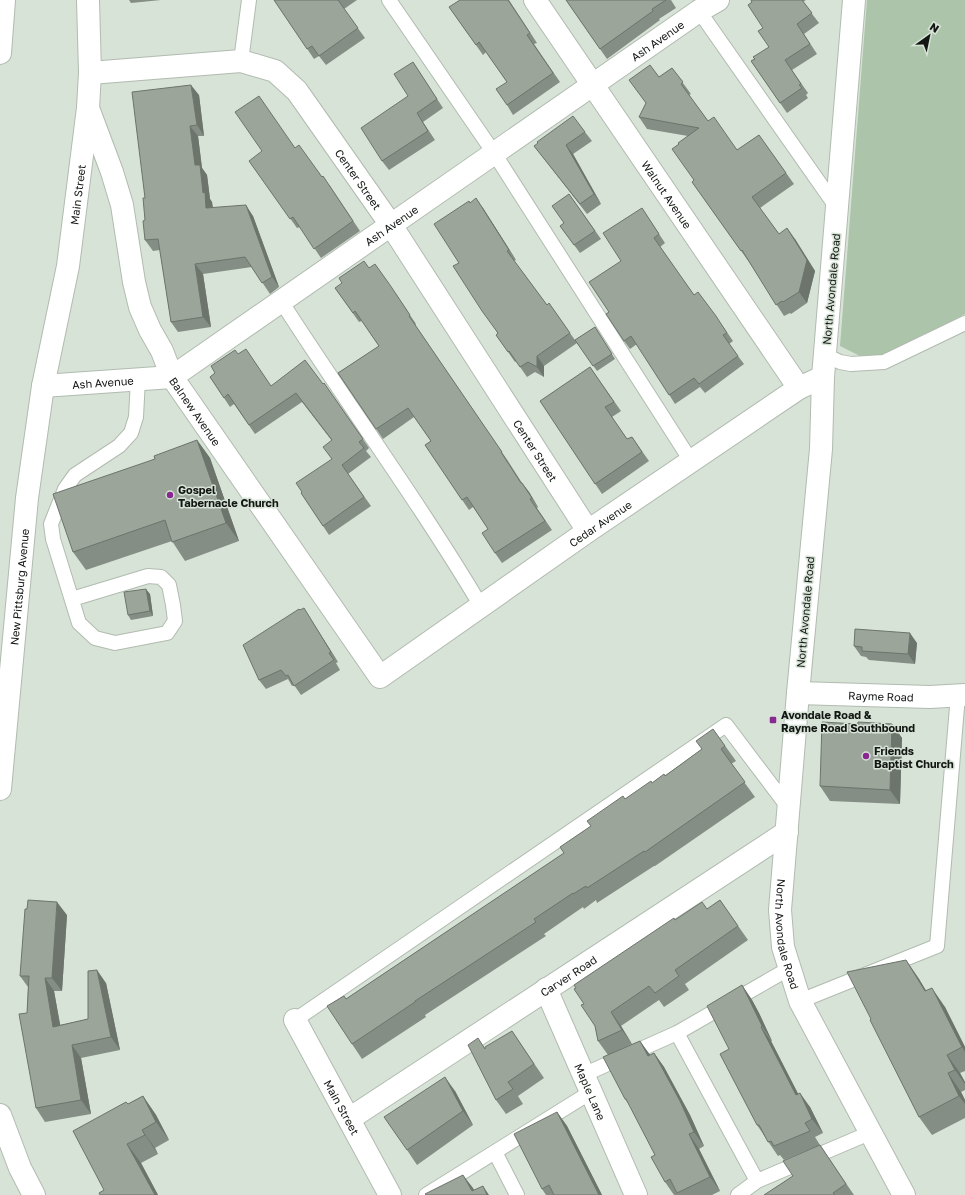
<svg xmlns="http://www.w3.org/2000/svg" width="965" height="1195" font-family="'Golos Text',sans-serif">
<rect width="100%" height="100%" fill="#d8e3d7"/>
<path fill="#abc4aa" d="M867,0H965V314L872,362L840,346Z"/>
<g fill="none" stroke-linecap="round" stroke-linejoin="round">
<g stroke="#b1bbb0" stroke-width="16">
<path id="lane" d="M389,0L494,153L691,461
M699,11L837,208
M241,61L249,0
M281,301C347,404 419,502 481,606
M825,355L840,362L851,364L884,362L965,323
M72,599L148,576L161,577L169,585L173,605L175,621L167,633L115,643L95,638L79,623L53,539L51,524L65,489L75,475L119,446L131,433L136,417L138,379
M800,1001L937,946L958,695
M295,1020L726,725L788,807
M677,1033L757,1181
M583,1075L677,1033L790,968
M495,1152L517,1195
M426,1195L591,1092
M738,1195L757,1181L872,1132"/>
</g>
<g stroke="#b1bbb0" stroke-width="24">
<g id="street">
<path id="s1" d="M535,0L799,388"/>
<path id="s2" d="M854,0L823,377L821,449L798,693L780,910L783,947L800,1001L904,1195"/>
<path id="s3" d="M90,73L241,61L275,71L297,91L391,225L588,531"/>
<path id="s4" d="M88,108L112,172L122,205L134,282L140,307L150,330L162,351L172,377L380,677L588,531L799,388L823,377"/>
<path id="s5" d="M43,386L172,377L699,11L718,0"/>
<path id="s6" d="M798,693L930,697L965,695"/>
<path id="s7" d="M546,989L636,1195"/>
<path id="s8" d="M295,1020L390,1195"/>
<path id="s9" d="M349,1119L787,832"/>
</g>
</g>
<g stroke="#b1bbb0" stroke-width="24">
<g id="secondary">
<path id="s10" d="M0,789L27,498L43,386L68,266L88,108L90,73L88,0"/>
<path d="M0,1115L20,1168L34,1195"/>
</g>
</g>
<g stroke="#b1bbb0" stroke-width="24">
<path id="primary" d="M0,53L4,0"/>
</g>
<use href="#lane" stroke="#fff" stroke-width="14"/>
<use href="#street" stroke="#fff" stroke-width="22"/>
<use href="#secondary" stroke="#fff" stroke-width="22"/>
<use href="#primary" stroke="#fff" stroke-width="22"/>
</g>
<path fill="#858e84" d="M129,0H161L131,3Z
M274,0H357L344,9L365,38L326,65L319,56L314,59Z
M460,0H509L537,43L534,44L560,82L513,115L507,105V82L486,52L483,55L449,7Z
M566,0H671L676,8L659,19L660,20L607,59Z
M751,0H806L803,2L819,23L804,34L817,54L792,70L808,93L806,95L808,98L787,113L751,61L769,47L763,28Z
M413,62L443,108L423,122L435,140L389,170L382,161L408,96Z
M672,68L691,94L689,95L708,121L737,150L759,135L794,184L760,208L779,234L795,239L815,271L807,303L791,314L790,313L784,316L749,262L692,182L694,180L679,144L688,136L647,129L639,117L659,77Z
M199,95L204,136H198L202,168L207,175L210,199L212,202L213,208L253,216L279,287L270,294L252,267L203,274L211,327L178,332L171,322L160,250L153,251L145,240V198Z
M585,132L592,141L573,154L601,204L587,214L541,155L534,146Z
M295,148L330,186L360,231L321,258L300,227L297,228L249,161Z
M569,194L601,239L580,253L560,226L564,223Z
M470,202L483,208L516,260L514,261L547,305L549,303L577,343L544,366V377L535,372L527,377L516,361L515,362L496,335L498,334L459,263Z
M642,208L665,243L660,247L694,295L722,325L733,341L729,344L744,364L705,393L700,387L675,404L637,344L630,349L624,341L609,312L621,261Z
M369,268L396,294L416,324L415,325L508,461L522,483L529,492L538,507L537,508L552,530L502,563L495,553L488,529L473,507L469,510L425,445L431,441L414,417L383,439L338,373L379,346L362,321L359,322L335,288Z
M595,327L615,359L597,371L575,340Z
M238,354L271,386L323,384L324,383L369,448L366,451L371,457L348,474L371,506L329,535L301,493L332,459V441L302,402L255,434L234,404L230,407L210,377L215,373Z
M590,367L621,411L612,417L627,439L632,437L649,461L602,494L540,401Z
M197,440L210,458L239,541L185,561L172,541L86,570L73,552L155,459Z
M150,594L153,616L131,620L128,615Z
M300,610L310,618L338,662L336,663L340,670L301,695L294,685L292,686L288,679L266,689L259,680Z
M917,643L915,664L869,660L866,657L861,656L854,646Z
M858,724H892L902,738L900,804L830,801L820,786Z
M713,729L736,761L731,764L755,797L655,866H654L597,903L596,900L584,909L583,907L544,934L546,936L425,1015L426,1017L362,1059L352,1044L346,999L564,853L591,826L587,821L625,799L665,776L702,749Z
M720,900L748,940L685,984L689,990L664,1007L659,1000L621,1026L632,1044L612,1053L640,1041L650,1055L654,1053L664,1067L690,1115L704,1146L699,1149L720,1191L712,1195H674L665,1182L655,1155L630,1106L625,1099L608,1055L598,1041L595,1026L584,1004L675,920L707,909Z
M67,915L62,991H54L60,1025L88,1019L106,983L120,1050L81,1058L91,1114L45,1122L36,1108L27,1013L28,987L20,976Z
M906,960L919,979L926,991L945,1007L965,1047V1071L960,1073L965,1082V1090L961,1092L965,1100V1118L932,1135L919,1117L871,1019Z
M742,985L752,1000L759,1013L772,1041H771L798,1094L810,1107L823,1133L815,1137L820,1145L784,1160L780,1155L778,1156L757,1125L729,1049Z
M512,1031L544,1078L518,1096L523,1104L506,1114L496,1100L485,1049Z
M455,1091L473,1125L417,1165L407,1150Z
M143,1096L156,1115L169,1140L155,1148L158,1154L141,1163L158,1195H100L104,1190L128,1104Z
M557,1112L567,1126L602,1195H546L542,1189Z
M820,1145L854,1195H764L793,1176Z"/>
<path fill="#6c746c" d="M191,85L199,95L204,136L197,125Z
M190,126L198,136L202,168L207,175L210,199L212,202L214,219L206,208L203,193L195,165Z
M566,145L573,154L601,204L594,194Z
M476,198L483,208L516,260L509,250Z
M246,205L253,216L279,287L272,277Z
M787,228L795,239L815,271L807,303L799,292Z
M195,264L203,274L211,327L203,317Z
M537,356L544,366V377L537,367Z
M197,440L210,458L239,541L226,523Z
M522,483L529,492L538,507Z
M146,589L150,594L153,616L150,611Z
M304,608L310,618L338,662L331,652Z
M910,633L917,643L915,664L908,654Z
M892,724L902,738L900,804L890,790Z
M57,902L67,915L62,991L52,978Z
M906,960L919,979L938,1010L925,991Z
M97,970L106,983L120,1050L111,1037Z
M45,978L54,991L63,1040L53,1027Z
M742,985L752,1000L759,1013L772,1041L762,1026Z
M932,988L945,1007L965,1047V1052L962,1047Z
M611,1012L621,1026L632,1044L622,1030Z
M761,1027L771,1041L806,1109L796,1095Z
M640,1041L650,1055L648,1056Z
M72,1045L81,1058L91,1114L81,1100Z
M654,1053L664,1067L690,1115L704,1146L694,1132Z
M947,1055L960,1073L965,1082V1084L955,1070Z
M948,1073L961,1092L965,1100V1104L959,1096Z
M445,1077L455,1091L473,1125L463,1111Z
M800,1093L810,1107L823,1133L812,1119Z
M143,1096L156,1115L169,1140L156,1122Z
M557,1112L567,1126L602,1195H599Z
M142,1130L155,1148L158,1154L145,1135Z
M689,1134L699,1149L720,1191L710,1177Z
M127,1144L141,1163L158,1195H155Z
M463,1175L473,1188L477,1195L472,1191Z
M483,1186L489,1195H487Z"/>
<path fill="#9ba59a" stroke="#6c746c" d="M274,0H338L358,28L319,56L312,46L307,49Z
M460,0H508L530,33L527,35L553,73L507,105L496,89L507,82L479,42L476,45L449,7Z
M566,0H666L652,9L653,11L600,49Z
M751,0H802L812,13L797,24L810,44L785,60L801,84L799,85L802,88L780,103L751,61L755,59L753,57L769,47L758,31L763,28L748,5L752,2Z
M413,62L437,99L417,113L428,131L382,161L361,128L408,96L394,74Z
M650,65L659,77L672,68L683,82L681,84L708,121L714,117L737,150L759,135L786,173L752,197L779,234L787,228L807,260L799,292L783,302L782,301L776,305L742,250L741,251L692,182L694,180L672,149L679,144L678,143L699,128L639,117L646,103L629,80Z
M191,85L197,125L190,126L195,165H200L203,193L205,192L206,208L246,205L272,277L262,283L245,257L195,264L203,317L171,322L158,239L145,240L143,221L145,220L143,198H145L132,92Z
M259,96L295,148L299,145L322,177L323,176L353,221L314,249L293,217L290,219L249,161L262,151L235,112Z
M573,116L585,132L566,145L594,194L580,204L534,146L538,143L537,142Z
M569,194L595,231L574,245L560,226L564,223L552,206Z
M476,198L509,250L507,251L547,305L549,303L570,333L537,356V367L528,362L520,367L509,351L508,352L496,335L498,333L482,311L453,266L459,263L434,224L469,201L470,203Z
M642,208L659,234L654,238L694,295L698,292L716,316L727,333L723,335L738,356L699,384L694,378L669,395L631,336L624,341L606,314L609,312L589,282L621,261L603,233Z
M364,261L369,268L375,264L390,285L410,315L409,316L502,452H501L521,483H522L532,498L530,499L545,521L495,553L482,533L488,529L467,497L462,500L425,445L431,441L408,408L376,429L338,373L379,346L355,311L353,313L335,288L342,283L339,278Z
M595,327L612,354L593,366L575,340Z
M246,349L271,386L305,360L323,384L324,383L363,439L359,442L364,448L342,465L364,497L323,526L301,493L302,492L296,483L332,459L323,447L332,440L296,393L249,425L228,394L224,398L210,377L215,373L211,366L235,350L238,354Z
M590,367L614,402L605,407L627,439L632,437L642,452L595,484L540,401Z
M197,440L226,523L172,542L165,520L73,552L53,494L155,459L154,456Z
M146,589L150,611L128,615L124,592Z
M304,608L331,652L329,653L334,660L294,686L288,675L286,676L281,670L259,680L243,645L299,609L300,610Z
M855,629L910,633L908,654L862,651V647L854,646Z
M822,722L858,724V722L892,724L890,790L820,786Z
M713,729L725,746L721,749L745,782L645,852L644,851L587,888L586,886L573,894V893L534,919L536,922L415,1001V1002L352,1044L327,1006L344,996L346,999L564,853L560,847L591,826L587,821L623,796L625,799L651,781L652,783L664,774L665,776L702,749L696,741Z
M28,900L57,902L52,978H45L53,1027L88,1019V971L97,970L111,1037L72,1045L81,1100L36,1108L19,1014L27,1013L29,976H20L25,909H27Z
M720,900L738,926L675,970L679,976L655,993L649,986L611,1012L622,1030L598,1041L595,1026L581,1005L584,1004L574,989L576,988L574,985L674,918L675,920L702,902L707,909Z
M906,960L925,991L932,988L962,1047L947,1055L955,1070L948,1073L959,1096L919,1117L870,1020L871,1019L847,972Z
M742,985L749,999L762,1026L761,1027L773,1050L796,1095L800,1093L812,1119L805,1123L810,1131L774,1146L771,1141L768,1142L759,1125H757L720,1054L729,1049L707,1006Z
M512,1031L534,1064L508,1082L513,1089L496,1100L468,1045L478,1038L485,1049V1047Z
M640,1041L648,1056L654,1053L680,1101L694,1132L689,1134L710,1177L677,1193L670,1179L665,1182L651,1157L655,1155L626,1099H625L603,1057Z
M445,1077L463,1111L407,1150L384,1117Z
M143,1096L156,1122L142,1130L145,1135L127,1144L155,1195H100L99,1193L104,1190L73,1131L126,1102L128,1104Z
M557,1112L599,1195H554L549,1185L542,1189L514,1134Z
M820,1145L846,1184L833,1193L835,1195H764L793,1176L783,1161Z
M463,1175L472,1191L483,1186L487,1195H426L425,1194Z"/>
<g fill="#882891" stroke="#d8e3d7" stroke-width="1.5">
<circle cx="170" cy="495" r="4"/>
<rect x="769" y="716" width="8" height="8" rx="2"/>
<circle cx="866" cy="756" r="4"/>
</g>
<g text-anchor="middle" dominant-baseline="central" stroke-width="3" stroke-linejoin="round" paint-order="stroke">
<g font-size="11" fill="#131713" stroke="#d8e3d7">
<text stroke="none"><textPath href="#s5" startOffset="720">Ash Avenue</textPath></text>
<text stroke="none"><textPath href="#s3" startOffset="324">Center Street</textPath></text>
<text stroke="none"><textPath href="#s10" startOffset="600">Main Street</textPath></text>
<text stroke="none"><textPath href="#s1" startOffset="235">Walnut Avenue</textPath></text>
<text stroke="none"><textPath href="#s5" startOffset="396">Ash Avenue</textPath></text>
<text transform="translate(831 289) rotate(-85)">North Avondale Road</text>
<text stroke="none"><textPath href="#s5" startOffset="60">Ash Avenue</textPath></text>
<text stroke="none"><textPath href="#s4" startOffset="325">Balnew Avenue</textPath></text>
<text stroke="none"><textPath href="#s3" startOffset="648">Center Street</textPath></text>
<text stroke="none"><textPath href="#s4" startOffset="917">Cedar Avenue</textPath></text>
<text stroke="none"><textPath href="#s10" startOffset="203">New Pittsburg Avenue</textPath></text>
<text transform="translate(805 612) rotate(-85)">North Avondale Road</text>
<text stroke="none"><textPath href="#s6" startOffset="83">Rayme Road</textPath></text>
<text stroke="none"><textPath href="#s2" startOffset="938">North Avondale Road</textPath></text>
<text stroke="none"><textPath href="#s9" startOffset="262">Carver Road</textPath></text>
<text stroke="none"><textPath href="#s7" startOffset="112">Maple Lane</textPath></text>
<text stroke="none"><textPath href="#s8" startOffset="99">Main Street</textPath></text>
</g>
<g font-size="11" font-weight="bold" fill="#131713" stroke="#d8e3d7" text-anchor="start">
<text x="178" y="489">Gospel<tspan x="178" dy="13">Tabernacle Church</tspan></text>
<text x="781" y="714">Avondale Road &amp;<tspan x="781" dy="13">Rayme Road Southbound</tspan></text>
<text x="874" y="750">Friends<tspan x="874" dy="13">Baptist Church</tspan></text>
</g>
</g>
<g transform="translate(929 36) rotate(33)" stroke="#d8e3d7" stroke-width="3" paint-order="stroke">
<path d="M0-3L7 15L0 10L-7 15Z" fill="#131713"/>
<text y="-6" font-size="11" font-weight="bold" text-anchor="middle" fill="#131713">N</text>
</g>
</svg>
